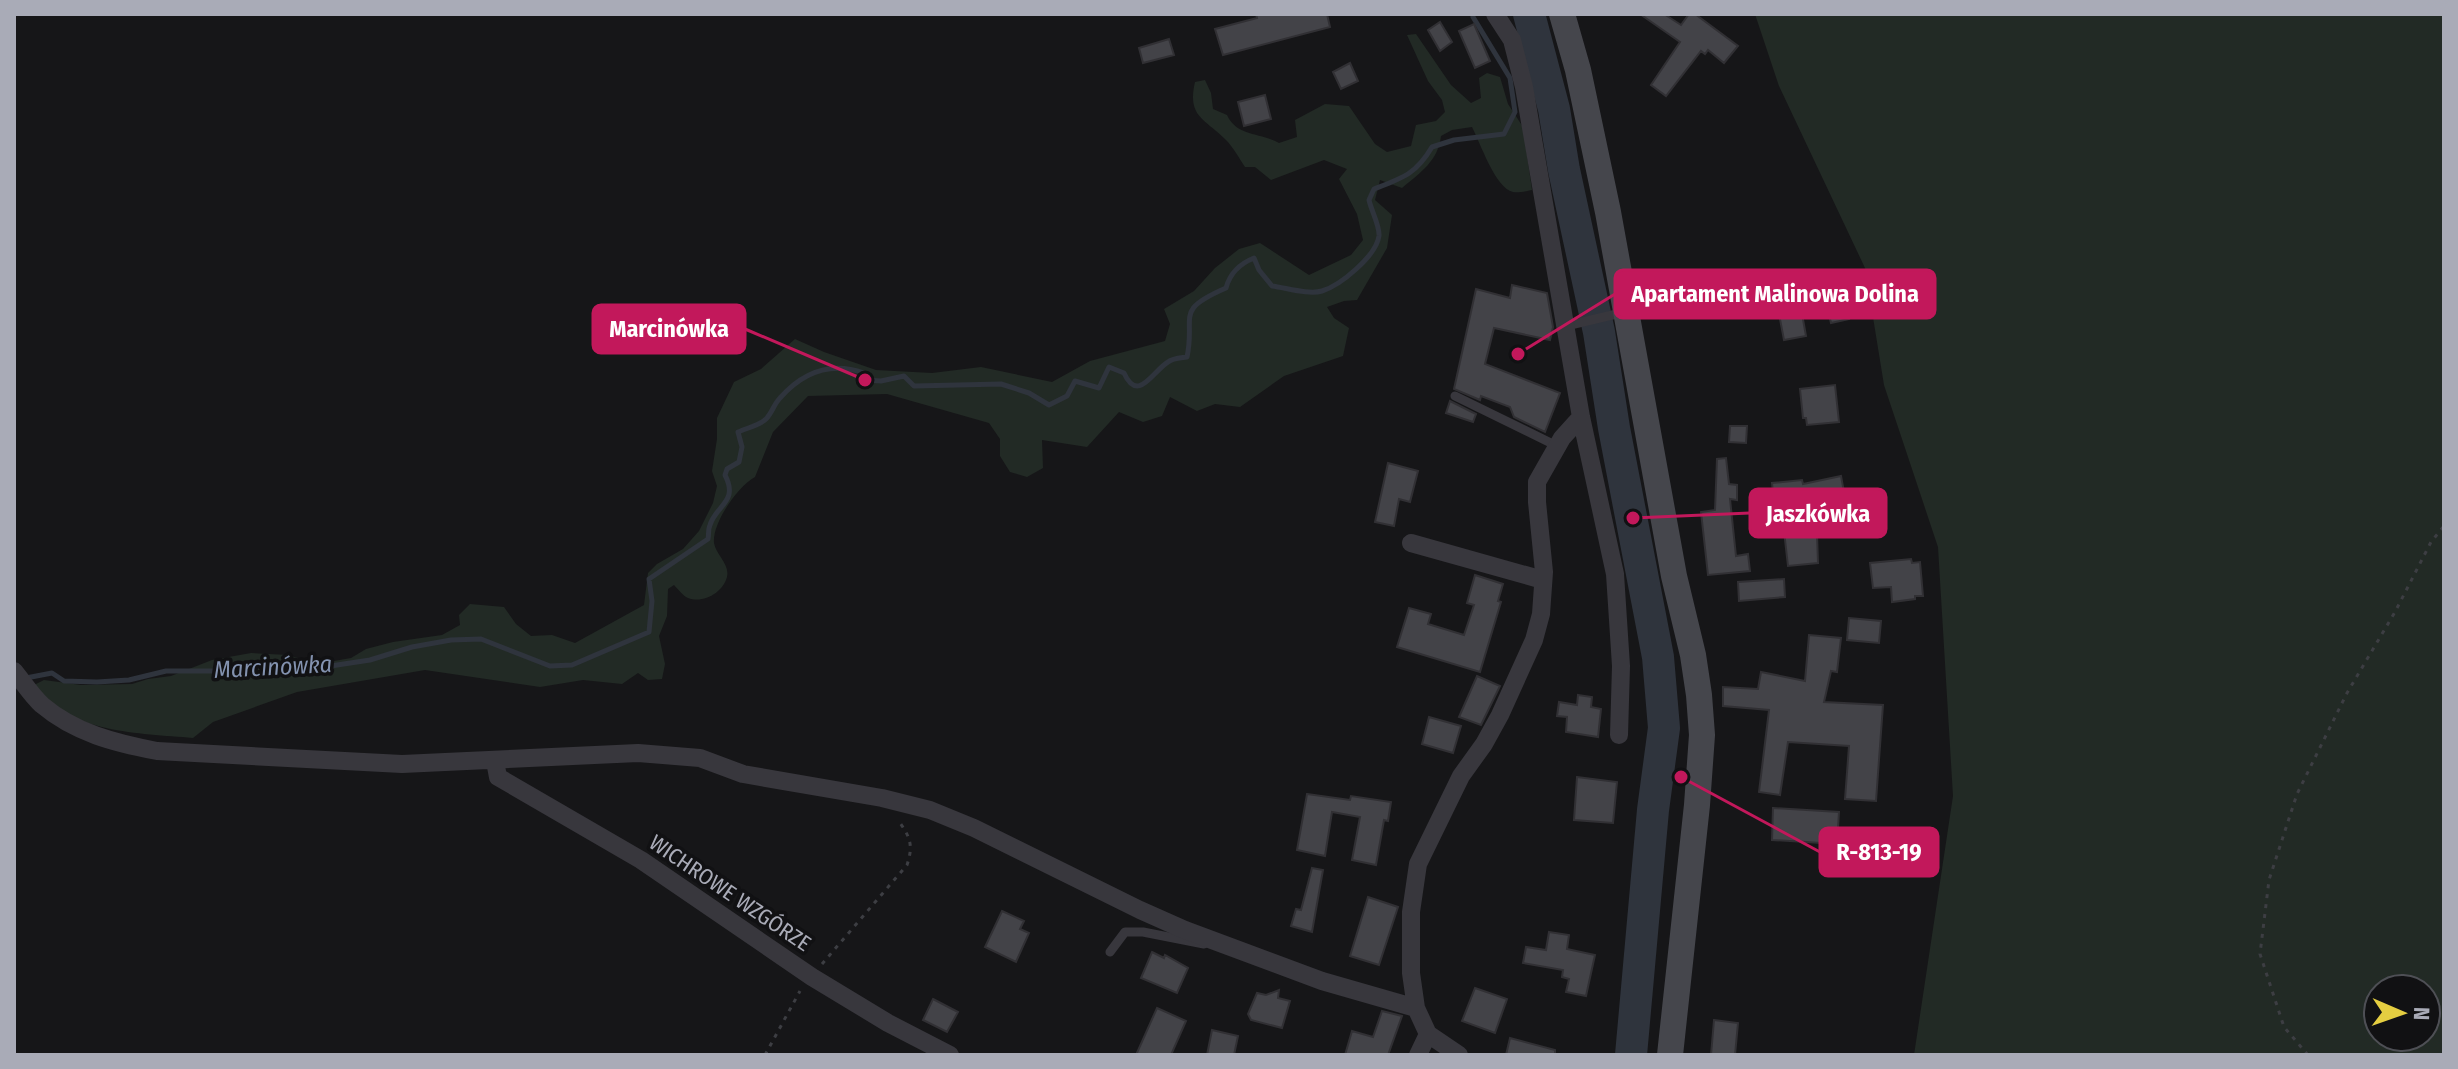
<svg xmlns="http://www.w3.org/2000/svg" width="2458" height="1069" font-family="'Fira Sans Condensed',sans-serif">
<rect width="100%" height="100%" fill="#161618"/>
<path fill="#222a25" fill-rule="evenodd" d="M1755,14H2444V1055H1914L1953,796L1938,547L1884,385L1865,268L1779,86ZM2378,989H2426V1037H2378Z
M1416,34L1451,85L1471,103L1481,98L1479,78L1487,73L1500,77L1508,104L1523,127L1532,190C1527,191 1518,193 1513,192C1495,188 1480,142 1472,127L1452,130L1441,136C1438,161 1421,172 1402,188L1380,180L1375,200L1392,215L1387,248L1357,300L1344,301L1327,307L1334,318L1349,328L1343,356L1284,376L1240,407L1215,404L1197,411L1170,397L1162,416L1143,422L1119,412L1087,447L1042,440L1043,468L1027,477L1010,472L1000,456V439L989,423L887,394L808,396L773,432L755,477C738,486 712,523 714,543C716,555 730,564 727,577C723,592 704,604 688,598C683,596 678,589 674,585L668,589L667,616L659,636L665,664L662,679L648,680L638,673L622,684L583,680L540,687L425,670L297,692L213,722L193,738C139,733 69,734 34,685L44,680L81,685L132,684L148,679L171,676L212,660L251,653L288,655L317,664L351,658L366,649L393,642L442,635L460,625L459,615L470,604L504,607L516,624L531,636L552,635L575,643L644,605L648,573L657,564L683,549L699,531L713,503L717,486L712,471L717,439V418L734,382L761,369L795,339L824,352L876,370L932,373L981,367L1052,382L1090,361L1165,341L1170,324L1164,309L1194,291L1215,268L1239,249L1260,243L1309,275L1351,255L1363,240L1357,214L1339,179L1347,169L1324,160L1271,180L1255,167H1245C1239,158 1233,147 1226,140C1204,118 1187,117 1195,82L1205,80L1211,93L1213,109L1227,115C1237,137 1260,132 1279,143L1297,137L1295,120L1325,104L1349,106L1375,144L1387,152L1411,146L1416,125L1436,121L1445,112L1442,100L1428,81L1407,35Z"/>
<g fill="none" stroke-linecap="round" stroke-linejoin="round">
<path stroke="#2f343d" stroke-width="5" d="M26,678L52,673L64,681L97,682L129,680L166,671H213L284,664L324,667L370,660L412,647L451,640L481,639L550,666L572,665L649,632L652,601L649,579L708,539C709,534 708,529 710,525C716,505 739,502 725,475L727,469L739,462L742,447L738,432C747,428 760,425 766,419C772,413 774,404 780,398C803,372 830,361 864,373L865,380L881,381L904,376L914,386L1001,384L1029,393L1049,405L1067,396L1075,381L1099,388L1109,367L1124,373C1138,404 1153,371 1168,362C1173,358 1180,358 1187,357C1196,315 1173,311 1226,288C1230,273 1239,264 1254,258L1259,270L1272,286C1287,288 1309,295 1322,291C1341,285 1376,256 1379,236C1380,226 1371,210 1369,200L1374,189C1403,178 1416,174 1432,147L1454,140L1504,134L1515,112L1510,78L1473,17"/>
<path stroke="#2f343d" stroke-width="32" d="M1529,14L1554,109L1564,170L1599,332L1614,428L1658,657L1664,728L1653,810L1631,1055"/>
</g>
<path fill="#434348" stroke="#313034" stroke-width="2" d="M1256,14H1327L1330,27L1223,55L1215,29L1257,18Z
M1640,14H1664L1681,25L1689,14H1695L1738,46L1724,63L1708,50L1705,54L1701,51L1666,96L1651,85L1680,42Z
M1440,22L1452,42L1440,51L1428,30Z
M1474,24L1490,61L1475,68L1459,31Z
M1169,39L1174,55L1143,63L1139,48Z
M1350,63L1358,81L1341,89L1333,72Z
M1265,95L1271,119L1244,126L1238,102Z
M1838,277L1849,319L1831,323L1821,281Z
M1789,284L1790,287L1797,286L1806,336L1784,340L1774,288Z
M1512,285L1547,293L1553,327L1550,340L1494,328L1485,364L1560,393L1545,432L1514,417L1510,407L1481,396L1480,400L1454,389L1476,289L1510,298Z
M1835,385L1839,422L1807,425L1806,418H1803L1800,389Z
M1450,401L1476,414L1473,422L1446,413Z
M1730,426H1747L1746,443L1729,442Z
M1726,458L1729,484L1737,485V500L1730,499L1736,556L1748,554L1750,571L1708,575L1701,512L1715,510L1717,459Z
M1388,463L1418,471L1410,502L1399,499L1394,526L1375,522Z
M1841,476L1844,492L1804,500L1808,536L1817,534L1818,563L1788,566L1784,531H1777L1772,483L1802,480L1803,484Z
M1911,559L1912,563L1920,562L1923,596H1915V599L1892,602L1891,587L1873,588L1870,563Z
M1475,575L1503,584L1498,601L1501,602L1480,672L1397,647L1409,608L1431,614L1428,624L1464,635L1474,605L1467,603Z
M1784,579L1785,597L1739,601L1738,582Z
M1849,618L1881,621L1879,643L1847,640Z
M1809,635L1841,638L1837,672L1831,671L1824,702L1883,705L1876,801L1845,799L1849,746L1788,742L1780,795L1759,792L1769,710L1723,706V687L1758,689L1761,672L1805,681Z
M1477,676L1500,686L1481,725L1459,717Z
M1578,695L1592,697L1591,707L1601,709L1598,737L1566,732L1567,717L1557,716L1559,702L1577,705Z
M1429,717L1461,726L1453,753L1422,744Z
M1577,777L1617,782L1613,823L1574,820Z
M1307,794L1350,800L1351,796L1391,802L1388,821L1384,820L1376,865L1352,860L1360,817L1332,812L1325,856L1297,850Z
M1773,808L1839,812L1837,844L1772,840Z
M1312,868L1323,870L1312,932L1291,926L1296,909L1301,910Z
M1368,897L1398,907L1379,965L1350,956Z
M1002,911L1024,921L1020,929L1029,933L1016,962L985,947Z
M1549,932L1569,935L1567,949L1595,955L1586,996L1566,992L1569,979L1562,977L1563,970L1523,963L1526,947L1546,950Z
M1152,952L1164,958L1165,955L1188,968L1177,993L1141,978Z
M1475,988L1507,999L1495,1033L1462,1021Z
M1279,990L1278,998L1290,1001L1282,1028L1251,1020L1248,1014L1257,993L1266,995Z
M933,999L958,1012L947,1032L923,1020Z
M1157,1008L1186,1021L1171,1055H1136Z
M1382,1011L1402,1016L1388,1055H1345L1352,1031L1373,1037Z
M1714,1020L1738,1023L1735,1055H1711Z
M1212,1030L1238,1036L1234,1055H1207Z
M1510,1038L1555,1050V1055H1506Z"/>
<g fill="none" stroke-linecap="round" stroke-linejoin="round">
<path stroke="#3d3e43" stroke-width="3" stroke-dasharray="4 6" stroke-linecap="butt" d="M822,964L907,865C913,847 911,838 900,823
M765,1055L800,991
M2308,1055L2284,1027L2260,954L2269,880L2297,794L2347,693L2395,612L2431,542L2444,526"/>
<path stroke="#38373d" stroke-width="9" d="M1566,326L1625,312
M1455,396L1557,446
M1110,952L1125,932H1143L1204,944"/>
<path stroke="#38373d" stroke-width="18" d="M1495,14L1512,40L1524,87L1581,417L1615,574L1621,666L1619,735
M1411,543L1543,580
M14,671C23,682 32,696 42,705C75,733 115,743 157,751L402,764L638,753L700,758L743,774L882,798L930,810L974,828L1140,910L1185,930L1322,981L1416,1008L1428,1034L1459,1055
M495,761L498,777L641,860L812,977L888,1023L950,1055
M1416,1008L1411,973V912L1418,864L1461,776L1484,744L1500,715L1534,640L1541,614L1544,572L1537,502V482L1562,438L1581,417
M1418,1055L1428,1034"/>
<path stroke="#45464c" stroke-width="26" d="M1562,14L1578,70L1608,212L1674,576L1693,655L1699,695L1702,735L1697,805L1670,1055"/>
</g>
<g text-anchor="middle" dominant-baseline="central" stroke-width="7" stroke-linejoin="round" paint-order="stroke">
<g font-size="22" fill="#a9abb7" stroke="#111113">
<text transform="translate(730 893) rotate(34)">WICHROWE WZGÓRZE</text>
</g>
<g font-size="24" font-style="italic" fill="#8392af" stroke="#111113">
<text transform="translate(273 667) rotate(-3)">Marcinówka</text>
</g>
</g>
<path fill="none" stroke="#c2185b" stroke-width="3" d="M1518 354L1615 294M865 380L745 329M1633 518L1750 513M1681 777L1820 852"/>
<g fill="#c2185b" stroke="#111113" stroke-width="3">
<circle cx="1518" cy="354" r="8"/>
<circle cx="865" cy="380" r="8"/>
<circle cx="1633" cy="518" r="8"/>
<circle cx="1681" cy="777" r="8"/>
</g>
<g fill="#c2185b" stroke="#c2185b" stroke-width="3">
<rect x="1615" y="270" width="320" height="48" rx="8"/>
<rect x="593" y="305" width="152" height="48" rx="8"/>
<rect x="1750" y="489" width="136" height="48" rx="8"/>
<rect x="1820" y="828" width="118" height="48" rx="8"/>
</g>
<g font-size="24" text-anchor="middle" font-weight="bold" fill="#fff">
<text x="1775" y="302">Apartament Malinowa Dolina</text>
<text x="669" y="337">Marcinówka</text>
<text x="1818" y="522">Jaszkówka</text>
<text x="1879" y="860">R-813-19</text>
</g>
<rect width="2458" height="1069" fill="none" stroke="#a9abb7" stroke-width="32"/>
<g transform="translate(2402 1013) rotate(92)"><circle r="38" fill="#111113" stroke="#4e4f55" stroke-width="2"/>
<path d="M0-6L14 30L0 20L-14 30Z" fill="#e5ce41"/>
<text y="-12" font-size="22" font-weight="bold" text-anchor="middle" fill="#a9abb7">N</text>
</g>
</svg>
